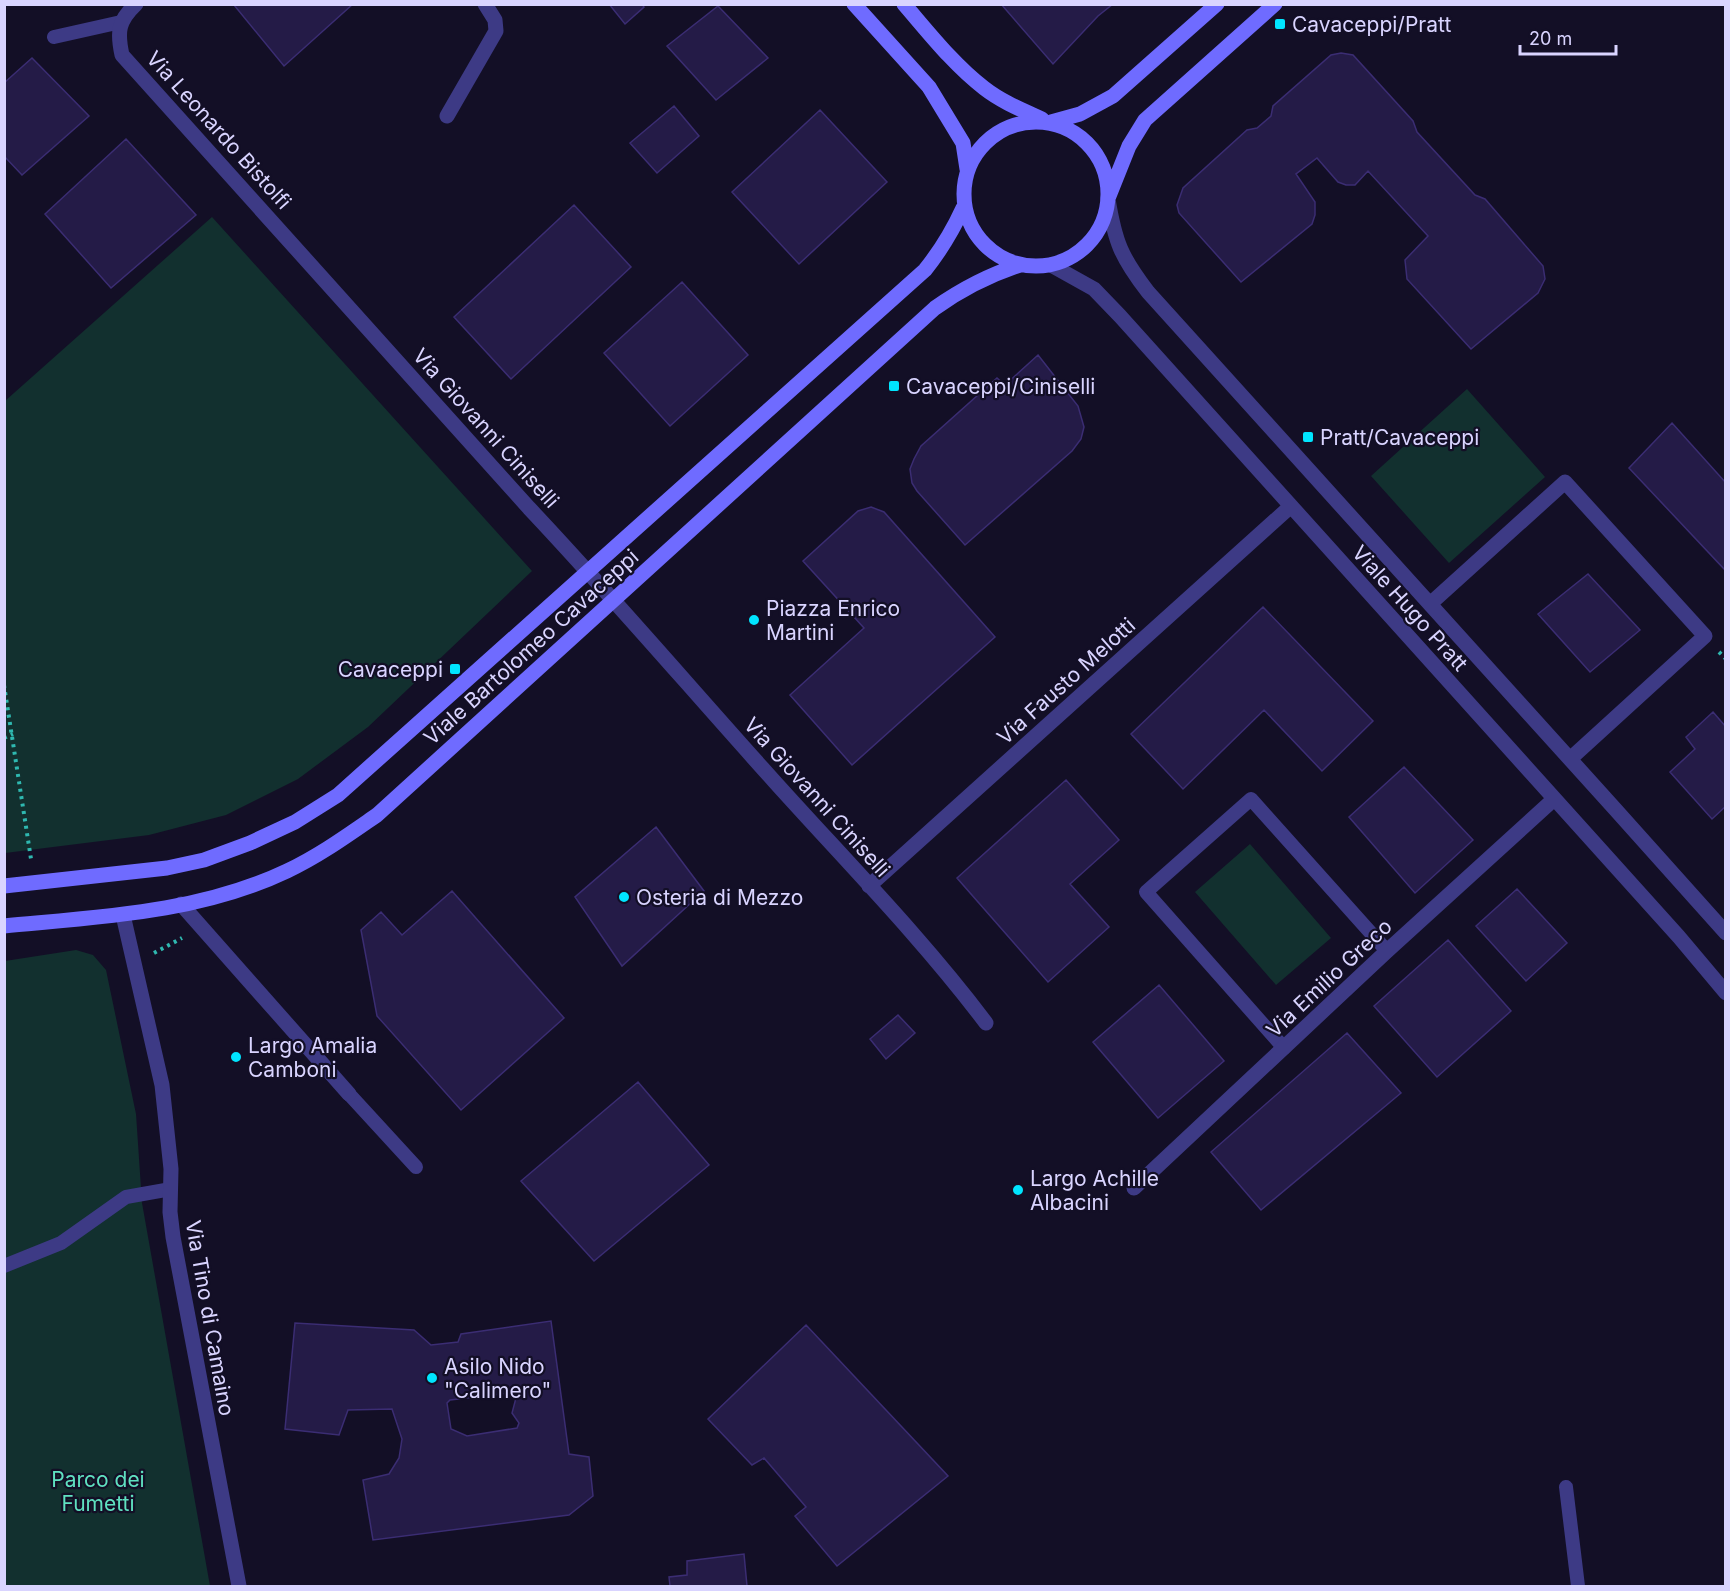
<svg xmlns="http://www.w3.org/2000/svg" width="1730" height="1591" font-family="Inter,sans-serif">
<rect width="100%" height="100%" fill="#130f26"/>
<path fill="#12302f" d="M212,217L532,571L368,727L298,779L226,815L149,835L5,853V401Z
M1467,389L1545,477L1449,563L1371,476Z
M1250,844L1331,938L1276,985L1195,892Z
M76,950L93,955L106,970L136,1114L142,1203L210,1586H5V961Z"/>
<path fill="#241b47" stroke="#3b2d73" stroke-width="1.5" fill-rule="evenodd" d="M353,4L284,66L234,5V4Z
M609,4H642L644,7L625,24Z
M1001,4H1113L1098,16L1053,64Z
M718,6L768,58L716,100L667,46Z
M1341,53L1353,55L1413,121L1417,132L1475,195L1485,199L1543,266L1545,279L1538,293L1471,349L1407,279L1405,260L1428,236L1368,171L1355,185H1346L1338,182L1317,158L1296,174L1315,202V215L1312,224L1241,282L1179,213L1177,205L1183,188L1247,130L1257,128L1271,116L1273,106L1331,55Z
M32,58L89,116L22,175L4,156V83Z
M674,106L699,136L657,173L630,143Z
M820,110L887,182L799,264L732,192Z
M126,139L196,215L111,288L45,214Z
M574,205L631,267L511,379L454,317Z
M682,282L748,355L670,426L604,353Z
M1038,355L1078,406L1084,427L1081,439L1072,451L965,545L917,491L912,483L910,469L914,459L921,446L997,378L1005,385Z
M1672,423L1726,483V571L1629,468Z
M871,507L884,512L995,637L852,765L790,695L864,628L803,561L858,511Z
M1588,574L1640,630L1590,672L1538,614Z
M1263,607L1373,721L1322,771L1264,710L1183,789L1131,734Z
M1713,712L1726,727V806L1712,819L1670,772L1695,749L1686,737Z
M1404,767L1473,840L1415,893L1349,817Z
M1066,780L1119,840L1070,884L1109,927L1048,982L957,878Z
M656,827L704,891L622,966L575,897Z
M1517,889L1567,943L1526,981L1476,926Z
M452,891L564,1018L461,1110L377,1016L361,930L381,912L402,935Z
M1448,940L1511,1011L1437,1077L1374,1006Z
M1159,985L1224,1061L1158,1118L1093,1042Z
M898,1015L915,1033L886,1059L870,1039Z
M1347,1033L1401,1093L1261,1210L1211,1152Z
M638,1082L709,1165L594,1261L521,1181Z
M551,1321L569,1454L589,1457L593,1496L569,1515L373,1540L363,1480L389,1474L399,1458L402,1439L392,1409L348,1410L339,1435L285,1429L295,1323L414,1330L431,1345L458,1342L461,1334ZM511,1393L516,1398L512,1413L519,1423L517,1428L467,1436L451,1429L447,1403L450,1400Z
M806,1325L948,1476L837,1566L795,1516L806,1507L764,1458L752,1465L708,1419Z
M744,1554L747,1586H670L669,1577L687,1575V1561Z"/>
<g fill="none" stroke-linecap="round" stroke-linejoin="round">
<path stroke="#2fb8b0" stroke-width="4" stroke-dasharray="3 4.5" stroke-linecap="butt" d="M1719,652L1726,659
M4,685L31,859
M4,738L13,734
M154,953L182,938"/>
<path stroke="#3d3a85" stroke-width="14" d="M54,37L121,22
M1284,1048L1146,892L1251,799L1387,951
M349,1094L416,1167
M4,1266L61,1243L126,1197L171,1189
M1566,1487L1578,1586"/>
<path stroke="#3d3a85" stroke-width="15" d="M136,4C118,21 117,32 122,55L529,508C613,597 692,690 774,781C846,861 922,938 986,1023
M447,116L496,31L495,20L485,4
M1108,199C1115,242 1121,257 1148,292L1615,809L1726,933
M1051,265L1094,289L1120,316L1679,937L1726,993
M1430,604L1565,482L1705,636L1570,759
M869,886L1290,507
M181,904L349,1094
M123,915L162,1085L171,1169L170,1212L173,1237L239,1586
M1134,1188L1387,951L1553,800"/>
<path stroke="#6f6bff" stroke-width="15" d="M854,4L929,87L963,143L967,169
M904,4C929,33 954,65 984,88C1002,102 1022,110 1042,119
M964 194a72 72 0 1 1 144 0a72 72 0 1 1-144 0Z
M1051,122L1080,114L1113,96L1217,4
M1109,196L1129,146L1145,120L1275,4
M4,886L167,868L204,860L250,843L295,822L338,795L925,270C941,250 952,232 963,208
M4,926C99,917 199,913 287,871C319,856 348,835 377,815L935,308C962,289 989,275 1020,265"/>
</g>
<g fill="#00e5ff" stroke="#130f26" stroke-width="2">
<rect x="1274" y="18" width="12" height="12" rx="3"/>
<rect x="888" y="380" width="12" height="12" rx="3"/>
<rect x="1302" y="431" width="12" height="12" rx="3"/>
<circle cx="754" cy="620" r="6"/>
<rect x="449" y="663" width="12" height="12" rx="3"/>
<circle cx="624" cy="897" r="6"/>
<circle cx="236" cy="1057" r="6"/>
<circle cx="1018" cy="1190" r="6"/>
<circle cx="432" cy="1378" r="6"/>
</g>
<g text-anchor="middle" dominant-baseline="central" stroke-width="4.5" stroke-linejoin="round" paint-order="stroke">
<g font-size="21" fill="#d9d4ff" stroke="#130f26" text-anchor="start">
<text x="1292" y="24">Cavaceppi/Pratt</text>
<text x="906" y="386">Cavaceppi/Ciniselli</text>
<text x="1320" y="437">Pratt/Cavaceppi</text>
<text x="766" y="608">Piazza Enrico<tspan x="766" dy="24">Martini</tspan></text>
<text x="443" y="669" text-anchor="end">Cavaceppi</text>
<text x="636" y="897">Osteria di Mezzo</text>
<text x="248" y="1045">Largo Amalia<tspan x="248" dy="24">Camboni</tspan></text>
<text x="1030" y="1178">Largo Achille<tspan x="1030" dy="24">Albacini</tspan></text>
<text x="444" y="1366">Asilo Nido<tspan x="444" dy="24">"Calimero"</tspan></text>
</g>
<g font-size="21" fill="#d9d4ff" stroke="#130f26">
<text transform="translate(219 130) rotate(48)">Via Leonardo Bistolfi</text>
<text transform="translate(486 428) rotate(48)">Via Giovanni Ciniselli</text>
<text transform="translate(1410 608) rotate(48)">Viale Hugo Pratt</text>
<text transform="translate(531 647) rotate(-42)">Viale Bartolomeo Cavaceppi</text>
<text transform="translate(1066 681) rotate(-42)">Via Fausto Melotti</text>
<text transform="translate(817 797) rotate(48)">Via Giovanni Ciniselli</text>
<text transform="translate(1329 978) rotate(-43)">Via Emilio Greco</text>
<text transform="translate(210 1318) rotate(80)">Via Tino di Camaino</text>
</g>
<g font-size="21" fill="#5fe0c0" stroke="#130f26">
<text x="98" y="1479">Parco dei<tspan x="98" dy="24">Fumetti</tspan></text>
</g>
</g>
<rect width="1730" height="1591" fill="none" stroke="#d9d4ff" stroke-width="12"/>
<path d="M1520 45v9h96v-9" fill="none" stroke="#d9d4ff" stroke-width="3"/>
<text x="1529" y="45" font-size="18" fill="#d9d4ff" stroke="#130f26" stroke-width="4.5" paint-order="stroke">20 m</text>
</svg>
